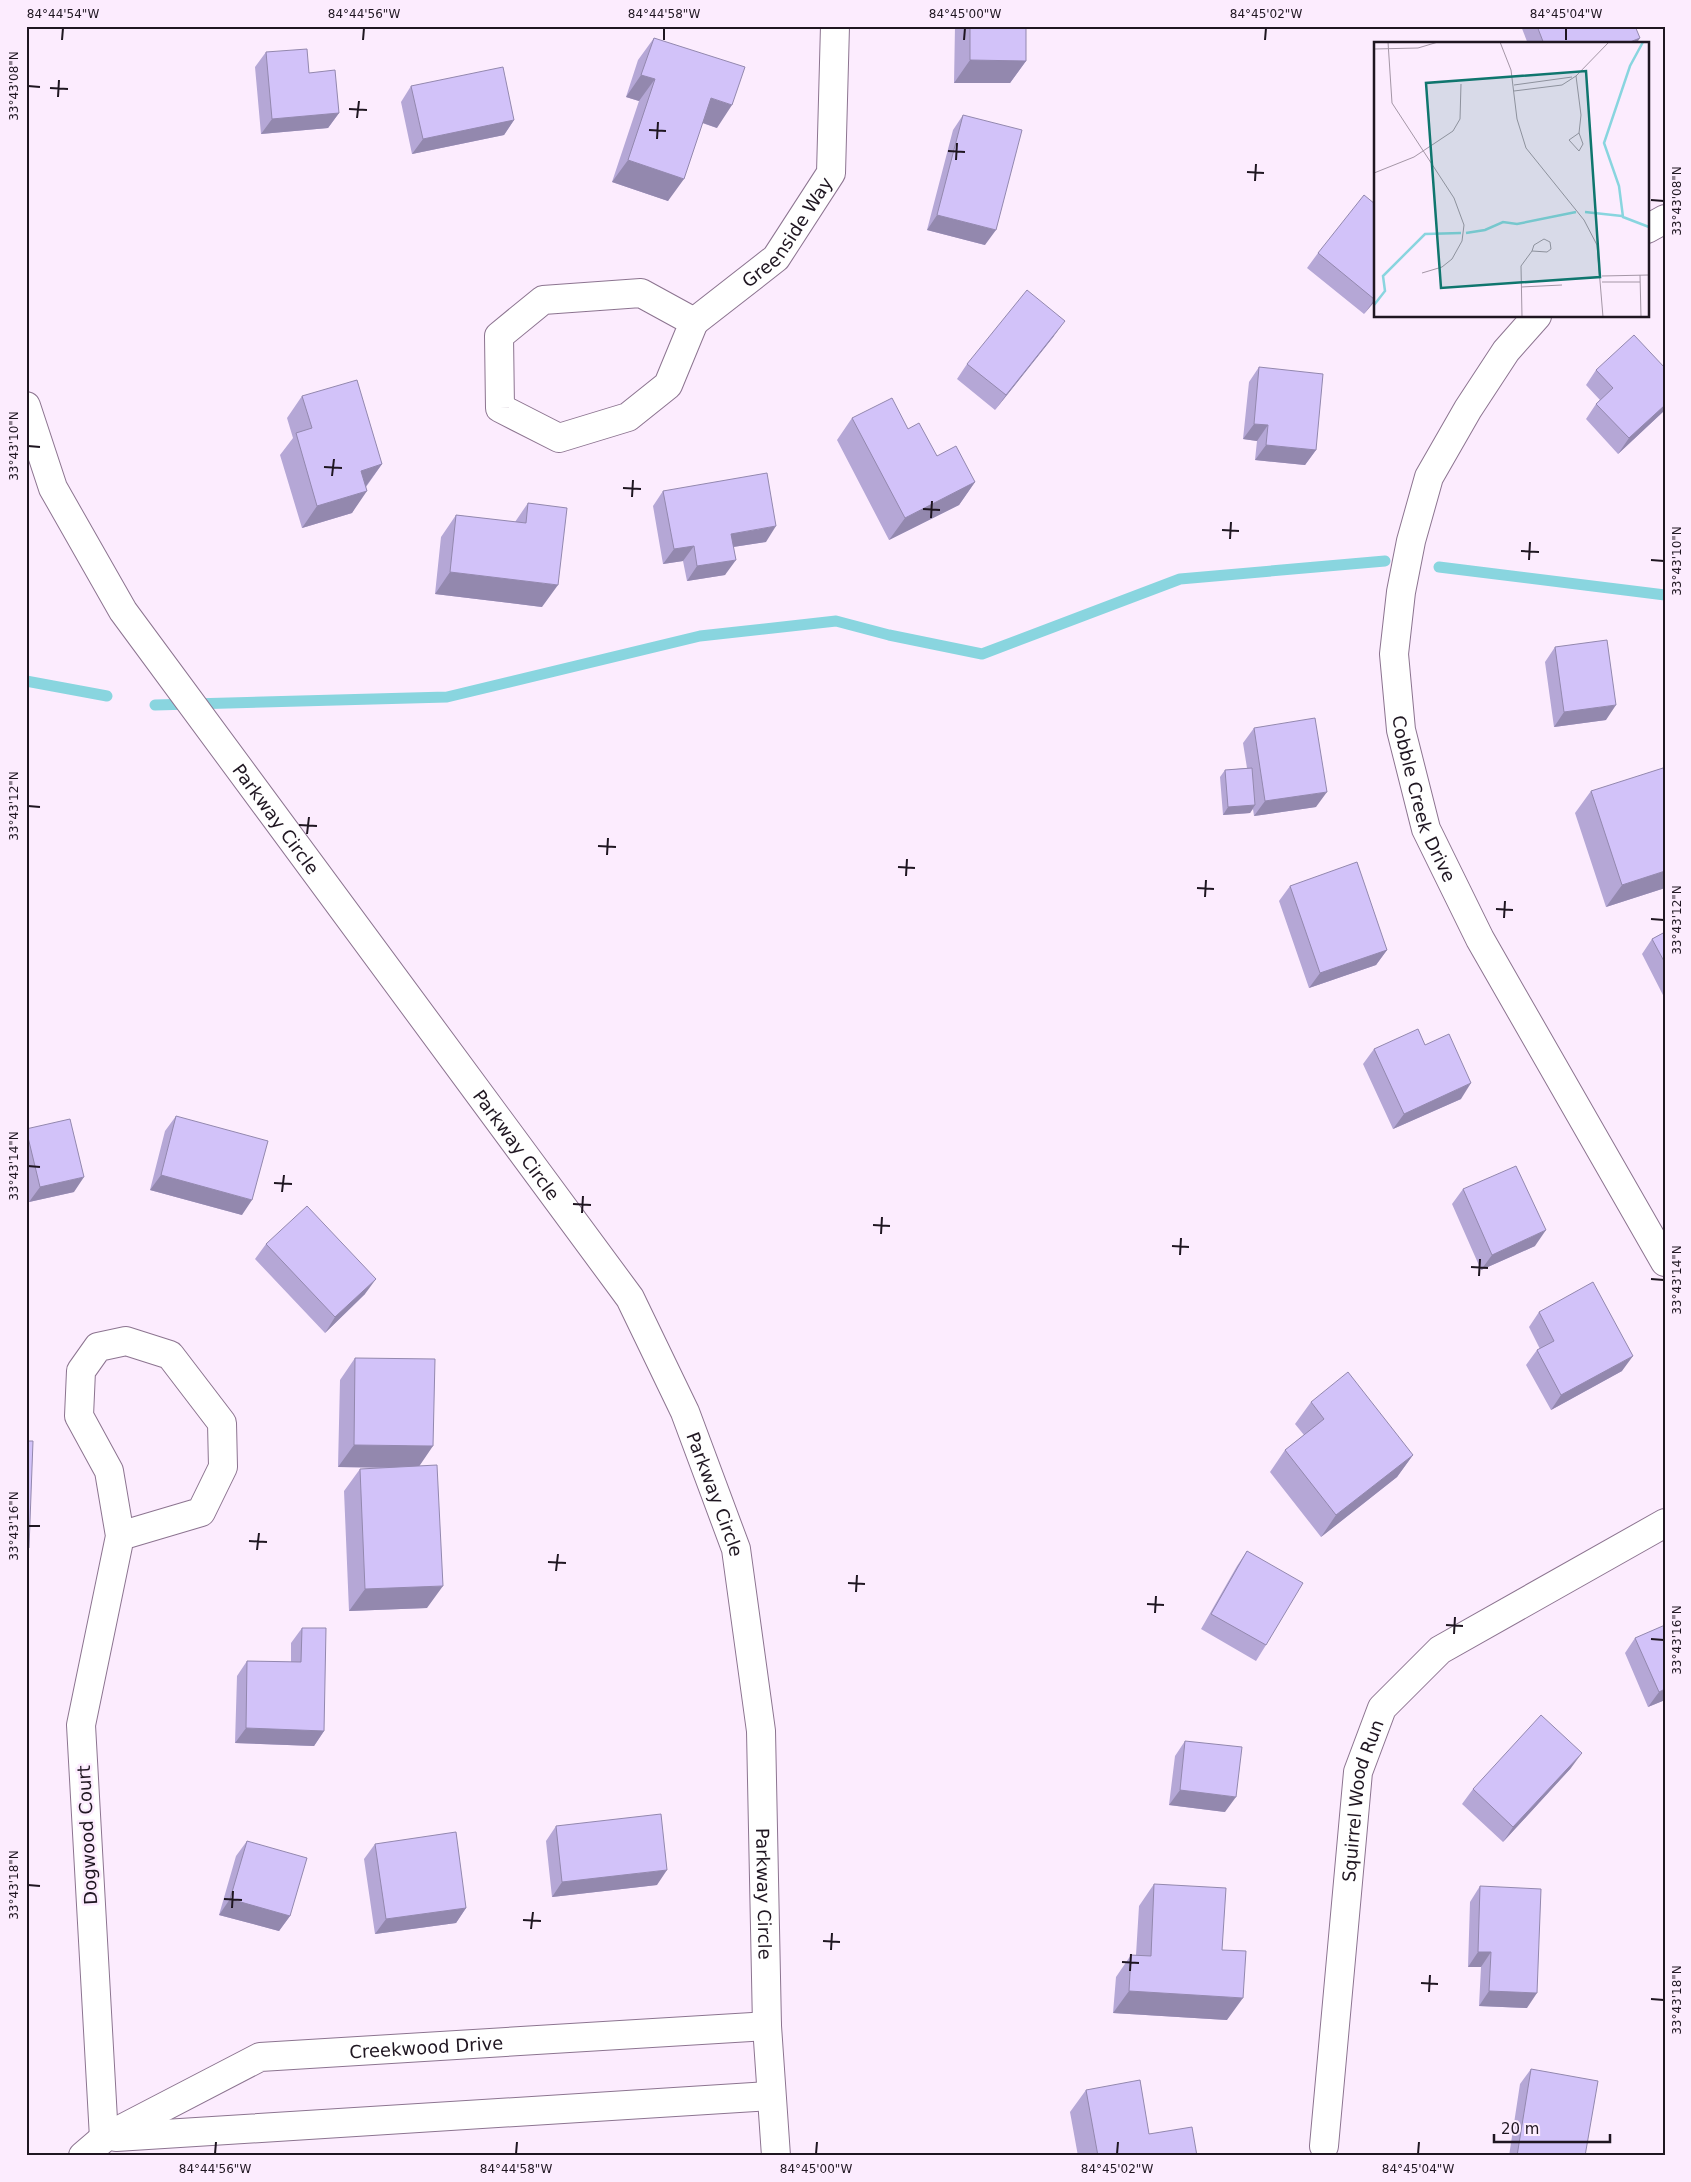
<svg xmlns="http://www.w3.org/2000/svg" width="1691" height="2182" font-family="'DejaVu Sans',sans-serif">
<rect width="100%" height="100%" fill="#fcecfe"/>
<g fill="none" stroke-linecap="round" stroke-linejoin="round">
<path stroke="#89d5df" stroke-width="11" d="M1439,567L1665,595
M26,681L107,696
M155,705L447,697L700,636L836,621L889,635L982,654L1180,579L1385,561"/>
<g stroke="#8c7490" stroke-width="30">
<g id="street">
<path d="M1647,229L1665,219"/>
<path d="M641,293L694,322L668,385L628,417L559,438L500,408L499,336L543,300Z"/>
<path id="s1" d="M1537,316L1506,351L1468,409L1429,477L1411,541L1401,592L1394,654L1401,730L1426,829L1480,939L1665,1262"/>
<path id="s2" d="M694,322L776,258L831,173L835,26"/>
<path id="s3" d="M26,406L53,488L123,611L630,1298L685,1412L736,1549L761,1731L767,2026L776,2156"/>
<path d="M116,2137L770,2096"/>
<path d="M104,2138L81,1725L120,1536L109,1471L79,1416L81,1371L98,1347L126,1341L170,1355L222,1423L223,1467L201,1512L120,1536"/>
<path id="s4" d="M1324,2146L1358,1772L1382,1708L1440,1650L1665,1523"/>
<path id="s5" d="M83,2156L104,2138L260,2057L767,2026"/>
</g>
</g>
<use href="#street" stroke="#fff" stroke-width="28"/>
</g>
<path fill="#b5a7d6" d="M955,26H1026V61L1010,83H954Z
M1521,26H1635L1636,44H1528Z
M654,38L717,128L702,123L668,201L612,182L639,101L626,97L638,60Z
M266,52L309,73L339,113L328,128L261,134L255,67Z
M411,86L514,120L504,135L412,154L401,102Z
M963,115L985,245L927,230L953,130Z
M1375,204V301L1364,314L1307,268L1318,253Z
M1054,336L995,410L957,379L967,364Z
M1259,367L1316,450L1305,465L1255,460L1257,441L1243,439L1249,382Z
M1665,368V410L1618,454L1586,419L1596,404L1600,400L1586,385L1596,370Z
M302,396L382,464L366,487L352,513L302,528L280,455L293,438L287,418Z
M852,418L908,429L937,456L975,482L959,505L889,540L837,440Z
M663,491L766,542L733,547L725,575L687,581L683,561L663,564L653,506Z
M528,503L542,607L435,594L441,537L456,515L515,522Z
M1555,647L1606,720L1554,727L1545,662Z
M1254,728L1316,807L1254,816L1253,809L1250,813L1223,815L1220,777L1225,770L1247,768L1243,743Z
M1591,791L1665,888L1606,907L1575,813Z
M1290,886L1387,950L1376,965L1309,988L1279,901Z
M1665,932V999L1642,954L1652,939Z
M1425,1045L1461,1099L1393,1129L1363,1064L1374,1049Z
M176,1116L242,1215L150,1190L165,1131Z
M26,1129L74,1192L29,1202L26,1191Z
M1463,1189L1535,1246L1481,1270L1452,1204Z
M266,1244L365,1294L325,1333L255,1259Z
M1539,1312L1622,1371L1551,1410L1526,1365L1537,1350L1540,1349L1529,1327Z
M355,1358L419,1466L427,1608L349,1611L344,1491L360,1469L392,1468L338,1467L340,1380Z
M1311,1402L1413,1455L1397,1477L1321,1537L1270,1472L1285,1450L1304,1435L1295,1424Z
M1247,1551L1266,1645L1256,1661L1201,1629L1237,1566Z
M302,1628L324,1731L314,1746L235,1743L237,1676L247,1661L291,1662V1643Z
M1635,1638L1665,1700L1648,1707L1625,1653Z
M1185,1741L1225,1812L1169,1805L1175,1756Z
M1571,1768L1503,1842L1462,1804L1473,1789Z
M556,1826L657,1885L552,1897L546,1841Z
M247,1841L290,1916L279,1931L219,1915L236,1856Z
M375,1844L466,1908L456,1923L375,1934L364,1859Z
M1154,1884L1222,1950L1227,2020L1113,2013L1116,1977L1131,1955H1136L1139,1906Z
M1480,1886L1527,2008L1479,2006L1481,1967H1468L1470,1902Z
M1531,2069L1585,2156H1509L1520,2084Z
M1086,2090L1149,2134L1197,2156H1078L1070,2112Z"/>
<path fill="#9388ae" d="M1640,38L1636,44H1625Z
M970,60L1026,61L1010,83H954Z
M641,75L655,79L639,101L626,97Z
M711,98L732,105L717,128L695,120Z
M339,113L328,128L261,134L272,119Z
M514,120L504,135L412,154L423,139Z
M628,160L684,179L668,201L612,182Z
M937,215L996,230L985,245L927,230Z
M1375,299V301L1364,314Z
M1065,321L1054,336L995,410L1006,395Z
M1665,405V410L1618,454L1629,438Z
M1254,424L1268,425L1257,441L1243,439Z
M1266,445L1316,450L1305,465L1255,460Z
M382,464L366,486L345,493L361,471Z
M975,482L959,505L889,540L905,518Z
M367,491L352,513L302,528L317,506Z
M776,526L766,542L720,549L731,534Z
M694,546L683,561L663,564L674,549Z
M736,560L725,575L687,581L697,566Z
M450,572L558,585L542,607L435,594Z
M1616,705L1606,720L1554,727L1564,712Z
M1327,792L1316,807L1254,816L1265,801Z
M1255,805L1250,813L1223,815L1228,807Z
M1665,871V888L1606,907L1622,885Z
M1387,950L1376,965L1309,988L1320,973Z
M1471,1083L1461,1099L1393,1129L1404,1114Z
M161,1175L252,1200L242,1215L150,1190Z
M84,1177L74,1192L29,1202L40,1187Z
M1546,1230L1535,1246L1481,1270L1492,1255Z
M376,1279L365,1294L325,1333L335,1317Z
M1633,1356L1622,1371L1551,1410L1561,1395Z
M354,1445L433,1446L418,1468L338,1467Z
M1413,1455L1397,1477L1321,1537L1336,1515Z
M443,1586L427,1608L349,1611L365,1589Z
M1665,1689V1700L1648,1707L1659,1692Z
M246,1728L324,1731L314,1746L235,1743Z
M1582,1753L1571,1768L1503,1842L1513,1827Z
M1180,1790L1236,1797L1225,1812L1169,1805Z
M667,1870L657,1885L552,1897L562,1882Z
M230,1899L290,1916L279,1931L219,1915Z
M466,1908L456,1923L375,1934L386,1919Z
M1478,1952H1491L1481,1967H1468Z
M1129,1991L1243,1998L1227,2020L1113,2013Z
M1489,1991L1537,1993L1527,2008L1479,2006Z"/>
<path fill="#d2c2f9" stroke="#9388ae" d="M970,26H1026V61L970,60Z
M1537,26H1635L1640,38L1625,44H1544Z
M654,38L745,67L732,105L711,98L684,179L628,160L655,79L641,75Z
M307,49L309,73L335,70L339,113L272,119L266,52Z
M503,67L514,120L423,139L411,86Z
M963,115L1022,130L996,230L937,215Z
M1364,195L1375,204L1374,299L1318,253Z
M1027,290L1065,321L1006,395L967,364Z
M1634,335L1665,368V405L1629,438L1596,404L1613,388L1596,370Z
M1259,367L1323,374L1316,450L1266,445L1268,425L1254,424Z
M357,380L382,464L361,471L367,491L317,506L296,433L312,428L302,396Z
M892,398L908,429L919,423L937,456L956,446L975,482L905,518L852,418Z
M767,473L776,526L731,534L736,560L697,566L694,546L674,549L663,491Z
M528,503L567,508L558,585L450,572L456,515L526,523Z
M1607,640L1616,705L1564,712L1555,647Z
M1315,718L1327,792L1265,801L1254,728Z
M1252,768L1255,805L1228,807L1225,770Z
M1663,768L1665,772V871L1622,885L1591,791Z
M1357,862L1387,950L1320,973L1290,886Z
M1665,932V963L1652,939Z
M1418,1029L1425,1045L1449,1034L1471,1083L1404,1114L1374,1049Z
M176,1116L268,1141L252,1200L161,1175Z
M70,1119L84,1177L40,1187L26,1129Z
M1516,1166L1546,1230L1492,1255L1463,1189Z
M307,1206L376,1279L335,1317L266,1244Z
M1593,1282L1633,1356L1561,1395L1537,1350L1554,1341L1539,1312Z
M355,1358L435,1359L433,1446L354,1445Z
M1348,1372L1413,1455L1336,1515L1285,1450L1324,1419L1311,1402Z
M26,1441H33L29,1548H26Z
M437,1465L443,1586L365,1589L360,1469Z
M1247,1551L1303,1583L1266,1645L1211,1614Z
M1665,1625V1689L1659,1692L1635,1638Z
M302,1628H326L324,1731L246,1728L247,1661L301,1662Z
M1541,1715L1582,1753L1513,1827L1473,1789Z
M1185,1741L1242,1747L1236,1797L1180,1790Z
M661,1814L667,1870L562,1882L556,1826Z
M456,1832L466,1908L386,1919L375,1844Z
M247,1841L307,1858L290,1916L230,1899Z
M1154,1884L1226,1888L1222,1950L1246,1951L1243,1998L1129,1991L1131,1955L1151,1956Z
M1480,1886L1541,1889L1537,1993L1489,1991L1491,1952H1478Z
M1531,2069L1598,2081L1585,2156H1517Z
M1140,2080L1149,2134L1192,2127L1197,2156H1098L1086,2090Z"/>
<path fill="none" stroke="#1f1621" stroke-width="2" d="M62,40L63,28M363,40L364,28M664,40V28M964,40L965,28M1265,40L1266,28M1566,40V28M28,86L40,87M50,88L68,89M58,97L59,80M349,109L367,110M357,118L359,101M649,130L666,131M657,139L658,122M948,151L965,152M956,160L957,143M1247,172L1264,173M1255,181L1256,164M1651,200L1664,201M28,446L40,447M324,467L342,468M332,476L334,459M623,488L641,489M632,497L633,480M923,509L940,510M931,518L932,501M1222,530L1239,531M1230,539L1231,522M1521,551L1539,552M1529,560L1530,542M1651,560L1664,561M28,806L40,807M299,825L317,826M307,834L309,817M598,846L616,847M607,855L608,838M898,867L915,868M906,876L907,859M1197,888L1214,889M1205,897L1206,880M1496,909L1513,910M1504,918L1505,901M1651,919L1664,920M28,1166L40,1167M274,1183L292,1184M282,1192L284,1175M573,1204L591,1205M582,1213L583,1196M873,1225L890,1226M881,1234L882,1217M1172,1246L1189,1247M1180,1255L1181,1238M1471,1267L1488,1268M1479,1276L1480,1259M1651,1279L1664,1280M28,1526H40M249,1541L267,1542M257,1550L259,1533M548,1562L566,1563M556,1571L558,1554M848,1583L865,1584M856,1592L857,1575M1147,1604L1164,1605M1155,1613L1156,1596M1446,1625L1463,1626M1454,1634L1455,1617M1651,1639L1664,1640M28,1885L40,1886M224,1899L242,1900M232,1908L233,1891M523,1920L541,1921M531,1929L533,1912M823,1941L840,1942M831,1950L832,1933M1122,1962L1139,1963M1130,1971L1131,1954M1421,1983L1438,1984M1429,1992L1430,1975M1651,1999L1664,2000M215,2154L216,2142M516,2154L517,2142M816,2154L817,2142M1117,2154L1118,2142M1418,2154L1419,2142"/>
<g text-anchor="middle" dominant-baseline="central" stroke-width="5" stroke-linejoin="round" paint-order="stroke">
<g font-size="18" fill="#1f1621" stroke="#fcecfe">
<text stroke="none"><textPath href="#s2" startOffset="131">Greenside Way</textPath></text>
<text stroke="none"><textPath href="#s1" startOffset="524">Cobble Creek Drive</textPath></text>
<text stroke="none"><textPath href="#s3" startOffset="486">Parkway Circle</textPath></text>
<text stroke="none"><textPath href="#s3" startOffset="891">Parkway Circle</textPath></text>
<text stroke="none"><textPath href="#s3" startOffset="1296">Parkway Circle</textPath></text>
<text stroke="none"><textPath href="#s4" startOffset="348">Squirrel Wood Run</textPath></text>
<text transform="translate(87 1835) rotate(-93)">Dogwood Court</text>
<text stroke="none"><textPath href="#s3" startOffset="1701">Parkway Circle</textPath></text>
<text stroke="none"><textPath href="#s5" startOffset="370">Creekwood Drive</textPath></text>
</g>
</g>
<g transform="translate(1374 42)">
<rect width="275" height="275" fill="#fcecfe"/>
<path fill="none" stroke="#89d5df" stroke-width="2.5" d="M269,0L256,24L230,101L245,144L249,175L275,185M211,170L248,174M92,191L111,188L129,180L143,182L202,170M0,263L11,249L9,234L51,192L87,191"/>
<path fill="none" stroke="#a496a6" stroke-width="1" d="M14,0L18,61L80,156L90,183L88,199L78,217L68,225L48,231M126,0L137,28L143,77L152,106L210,178L223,203L229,275M0,7L44,6L64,0M202,34L207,73L205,91L209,102L205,109L195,98L205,91M140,43L198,35M140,49L188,43L202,34L235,0M275,57V83M0,131L40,115L79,89L86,77L87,42M170,197L176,200L177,207L173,210L158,209L160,203ZM266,233L267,275M228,234L275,233M228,240H266M147,245L188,243M148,275L147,224L158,209"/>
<path fill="#0f766e" fill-opacity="0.15" stroke="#0f766e" stroke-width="2.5" d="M212,29L226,235L67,246L52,41Z"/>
<rect width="275" height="275" fill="none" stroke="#1f1621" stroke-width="2.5"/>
</g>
<rect width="1691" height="2182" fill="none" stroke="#fcecfe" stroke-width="55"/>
<path d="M1494 2134v8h116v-8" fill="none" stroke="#1f1621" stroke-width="2.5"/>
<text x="1501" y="2134" font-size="15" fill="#1f1621" stroke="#fcecfe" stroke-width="4" paint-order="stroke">20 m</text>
<rect x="28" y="28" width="1636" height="2126" fill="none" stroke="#1f1621" stroke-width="2"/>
<g font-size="12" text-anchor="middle" fill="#1f1621">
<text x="63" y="18">84°44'54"W</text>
<text x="364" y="18">84°44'56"W</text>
<text x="664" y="18">84°44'58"W</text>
<text x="965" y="18">84°45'00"W</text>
<text x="1266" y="18">84°45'02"W</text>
<text x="1566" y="18">84°45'04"W</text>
<text transform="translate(14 86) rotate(-90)" y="4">33°43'08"N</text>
<text transform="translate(1677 201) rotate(-90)" y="4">33°43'08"N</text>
<text transform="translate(14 446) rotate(-90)" y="4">33°43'10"N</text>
<text transform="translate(1677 561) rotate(-90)" y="4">33°43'10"N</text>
<text transform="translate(14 806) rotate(-90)" y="4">33°43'12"N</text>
<text transform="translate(1677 920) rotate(-90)" y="4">33°43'12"N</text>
<text transform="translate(14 1166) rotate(-90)" y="4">33°43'14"N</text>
<text transform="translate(1677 1280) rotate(-90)" y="4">33°43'14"N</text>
<text transform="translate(14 1526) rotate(-90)" y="4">33°43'16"N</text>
<text transform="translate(1677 1640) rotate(-90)" y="4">33°43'16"N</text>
<text transform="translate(14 1885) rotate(-90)" y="4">33°43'18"N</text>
<text transform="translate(1677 2000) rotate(-90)" y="4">33°43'18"N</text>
<text x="215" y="2173">84°44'56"W</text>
<text x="516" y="2173">84°44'58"W</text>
<text x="816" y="2173">84°45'00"W</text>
<text x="1117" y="2173">84°45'02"W</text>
<text x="1418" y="2173">84°45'04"W</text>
</g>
</svg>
